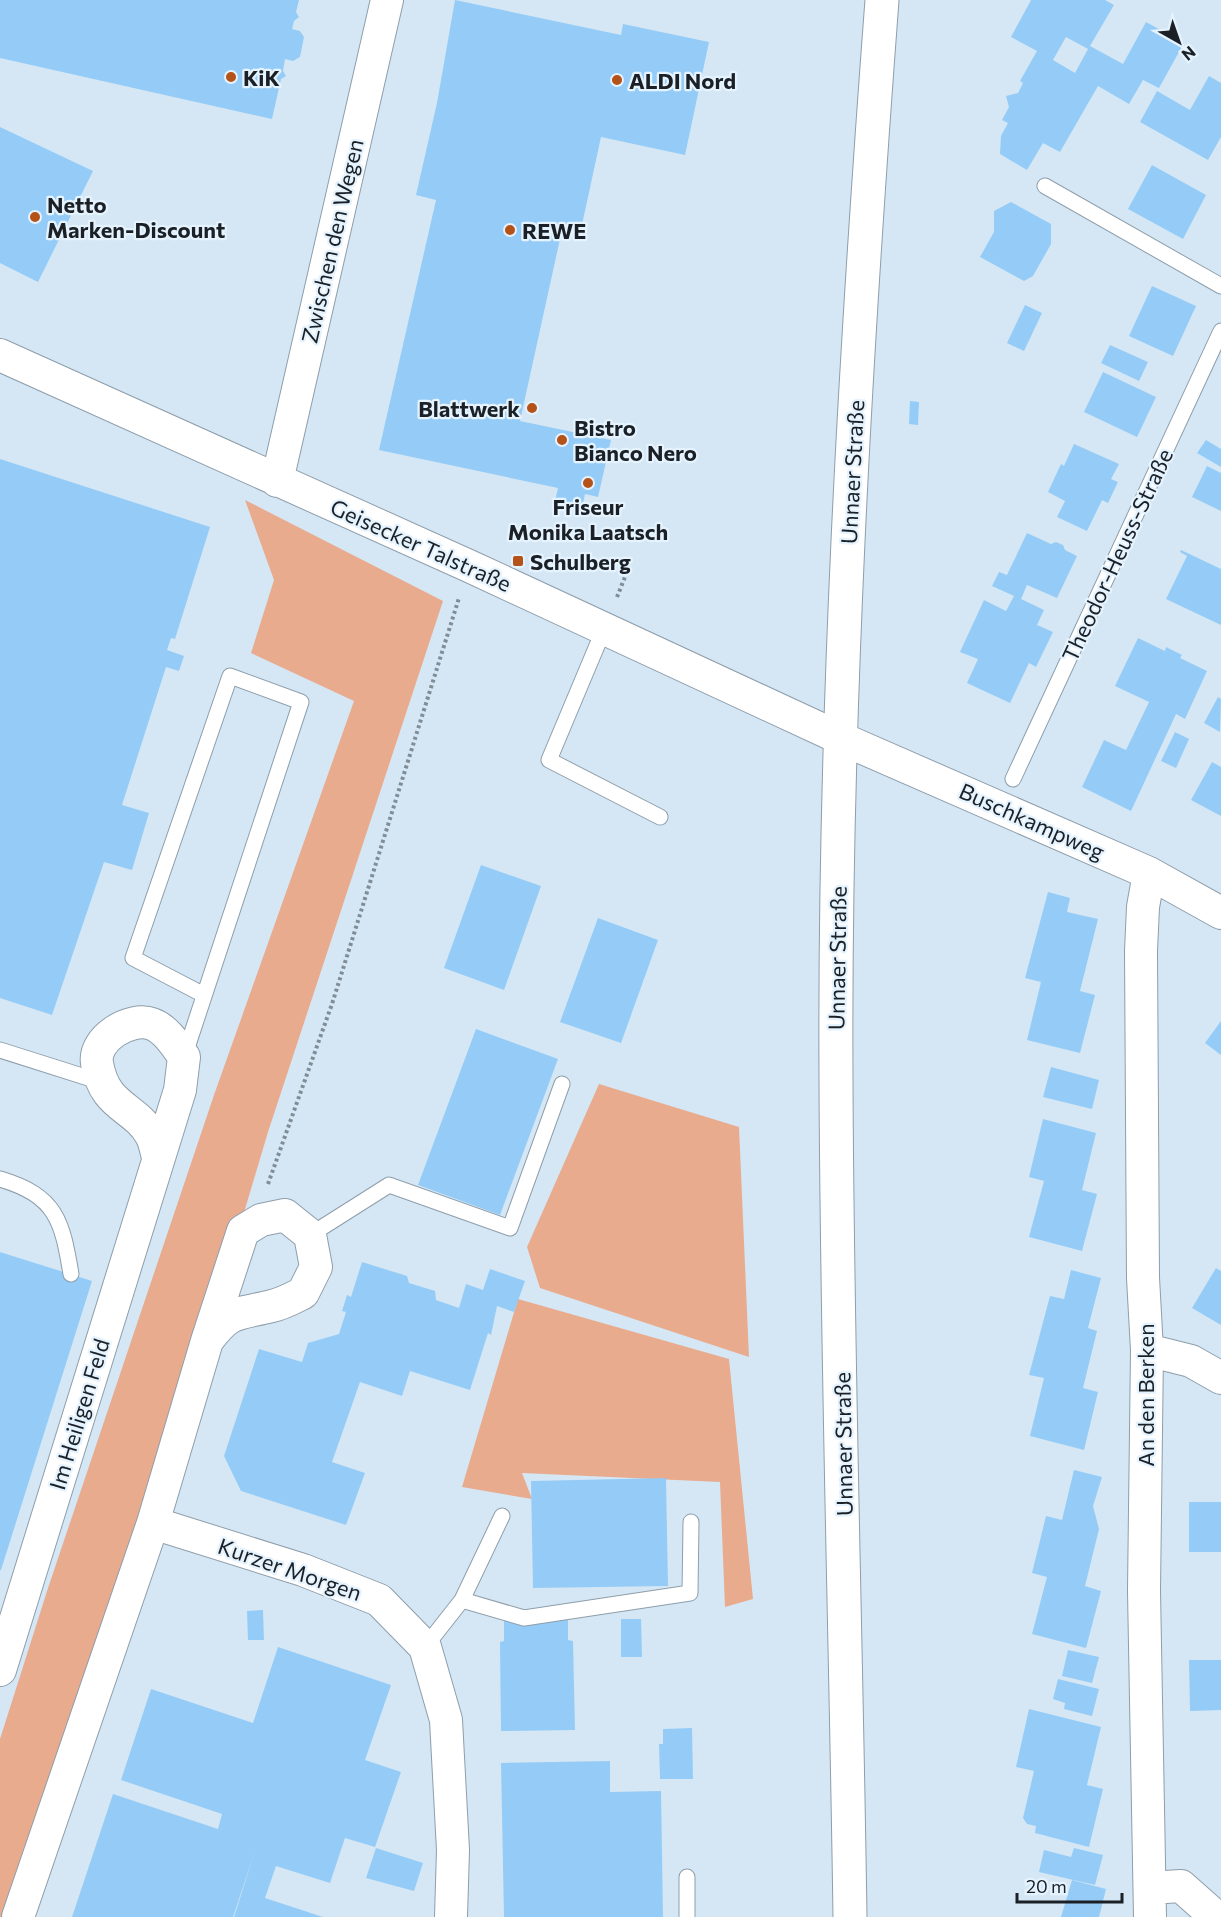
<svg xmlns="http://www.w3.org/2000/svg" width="1221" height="1917" font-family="Commissioner,sans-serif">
<rect width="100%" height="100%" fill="#d5e7f4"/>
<path fill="#e9ab8e" d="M245,500L443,601L268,1132L214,1313L4,1917H0V1739L48,1588L214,1095L354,701L251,653L274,580Z
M599,1084L739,1127L749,1357L540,1288L527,1247Z
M518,1299L729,1359L753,1599L725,1607L720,1482L522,1473L532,1499L462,1487Z"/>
<path fill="#95ccf7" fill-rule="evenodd" d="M0,0H299L296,12L299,17L294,21L292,29L300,31L304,37L300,57L293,61L285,59L283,71L286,76L281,79L272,119L0,58Z
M455,0L621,35L623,24L709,42L685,155L601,137L580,234L562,230L520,421L611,440L598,497L585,494L582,508L555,501L558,488L379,450L436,200L416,195L437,103Z
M1031,0H1105L1114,5L1090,46L1123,64L1146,22L1184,43L1159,88L1143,80L1129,104L1098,86L1060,152L1043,143L1027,170L1000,154L1001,136L1008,123L1002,120L1009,107L1006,96L1018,93L1023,83L1020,81L1037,51L1011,37ZM1066,37L1088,49L1075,73L1053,60Z
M1209,76L1221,83V137L1208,160L1140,122L1157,91L1190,110Z
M0,127L93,171L38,282L0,263Z
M1152,165L1206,195L1183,239L1128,209Z
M1011,202L1051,224V244L1033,276L1024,281L980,257L994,232V211Z
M1152,286L1196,306L1173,356L1129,336Z
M1025,305L1042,313L1024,351L1007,343Z
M1110,345L1148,362L1139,381L1101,363Z
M1103,372L1156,397L1137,437L1084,412Z
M910,401L919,402L918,425L909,424Z
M1206,440L1221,449V467L1197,453Z
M1074,444L1119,464L1111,479L1118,482L1108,503L1102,500L1087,531L1057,517L1065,501L1048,492L1061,464L1064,466Z
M0,459L210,527L175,639L171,638L167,650L184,656L179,671L166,667L122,805L149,813L132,870L104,862L52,1015L0,998Z
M1207,466L1221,473V511L1192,497Z
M1027,533L1051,544L1056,542L1063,545L1065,550L1077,556L1057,598L1027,585L1021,599L1044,610L1037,625L1053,632L1036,667L1029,663L1010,703L967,683L978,659L960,652L984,600L1006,611L1014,596L992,586L999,572L1007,575Z
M1181,550L1221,569V625L1166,599L1187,556L1180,552Z
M1138,638L1165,651L1166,647L1182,655L1180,658L1207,671L1185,719L1176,714L1131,811L1082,787L1104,740L1126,750L1149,702L1115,686Z
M1218,697L1221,699L1220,732L1204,723Z
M1175,732L1189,739L1176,768L1161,761Z
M1212,762L1221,767V816L1191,800Z
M481,865L541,886L504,990L444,968Z
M1048,892L1070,898L1067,912L1098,919L1080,991L1095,995L1080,1053L1027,1040L1041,982L1025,978Z
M598,918L658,940L621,1043L560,1022Z
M1221,1021V1055L1205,1043Z
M476,1029L558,1059L500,1215L418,1185Z
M1051,1067L1099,1080L1092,1109L1043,1097Z
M1043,1119L1096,1133L1082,1190L1097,1194L1082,1251L1029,1237L1044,1181L1029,1177Z
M0,1252L92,1281L1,1570H0Z
M362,1262L407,1276L409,1283L435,1291L436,1300L459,1308L466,1284L483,1290L490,1269L525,1281L514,1312L497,1306L491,1335L488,1333L470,1390L410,1371L402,1396L360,1382L332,1462L365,1473L346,1525L241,1491L224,1456L259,1349L302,1362L308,1343L339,1334L346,1312L342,1311L347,1295L351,1297Z
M1216,1268L1221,1271V1325L1192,1308Z
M1071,1270L1101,1278L1088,1328L1097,1331L1083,1388L1098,1392L1084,1450L1030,1436L1044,1378L1029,1375L1050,1296L1064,1299Z
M1074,1470L1102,1477L1093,1506L1099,1529L1085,1586L1101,1591L1086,1648L1032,1634L1047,1577L1032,1573L1046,1516L1062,1520Z
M666,1478L668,1586L533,1588L531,1481Z
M1189,1502H1221V1552H1189Z
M263,1610L264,1640H248L247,1611Z
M524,1618L568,1620V1640L573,1641L575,1730L501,1731L500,1642L504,1641V1621Z
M621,1619H641L642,1657H621Z
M278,1647L391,1685L365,1760L401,1772L375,1847L345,1838L330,1883L276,1866L265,1898L323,1917H234L255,1851L233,1917H72L113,1794L218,1829L222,1814L121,1780L151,1689L253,1723Z
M1068,1650L1099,1657L1092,1683L1062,1676Z
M1189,1660H1221V1710L1190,1711Z
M1058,1679L1099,1689L1092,1716L1064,1709L1065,1703L1053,1699Z
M1029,1709L1101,1727L1087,1785L1103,1789L1089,1847L1035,1833L1036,1826L1027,1824L1023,1818L1034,1771L1016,1767Z
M692,1728L693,1779H660L659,1744H663V1729Z
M610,1761V1792L661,1791L663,1917H504L501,1763Z
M376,1848L423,1863L414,1891L366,1878Z
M1074,1848L1103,1855L1095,1885L1039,1872L1044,1850L1071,1857Z
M1072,1880L1106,1889L1099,1917H1061Z"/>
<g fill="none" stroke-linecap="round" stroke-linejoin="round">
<g stroke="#8e9eab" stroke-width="17">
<path id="lane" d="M1045,186L1221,286
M604,629L549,760L660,817
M1013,779L1221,331
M0,1050L101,1082
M184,1057L301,702L230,676L133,958L204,995
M0,1179C57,1196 62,1221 71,1274
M310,1235L389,1185L510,1228L562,1084
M462,1600L524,1618L690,1593L691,1522
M425,1647L462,1600L502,1516
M687,1917V1877"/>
</g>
<g stroke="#8e9eab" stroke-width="34">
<path id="street" d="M0,355L469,566L840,738L1149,873L1221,913
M277,481L387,0
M1149,873L1143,907L1141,951L1143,1278L1147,1350L1144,1591L1150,1917
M1147,1350L1191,1361L1221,1378
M153,1523L303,1570L379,1600L425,1647L446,1720L453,1850L451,1917
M0,1670L180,1090L184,1057C176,1045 166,1029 152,1024C130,1016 93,1039 97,1063C104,1108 135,1106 151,1135C155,1142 156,1151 158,1157
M1150,1888L1181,1886L1216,1917
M18,1917L153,1523L207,1341L243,1231L261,1220L285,1215L310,1235L316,1267L303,1293C293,1298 282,1304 272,1306C236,1315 231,1309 207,1341"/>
</g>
<g stroke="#8e9eab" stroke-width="35">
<path id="secondary" d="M850,1917C846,1638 837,1358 836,1078C834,719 855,358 882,0"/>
</g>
<path stroke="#808d96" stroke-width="4" stroke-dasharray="3 3" stroke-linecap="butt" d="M617,597L629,567
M268,1184L332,1004L459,598"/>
<use href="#lane" stroke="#fff" stroke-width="15"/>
<use href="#street" stroke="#fff" stroke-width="32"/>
<use href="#secondary" stroke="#fff" stroke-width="33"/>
</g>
<g fill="#b45218" stroke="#e5f3ff" stroke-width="2">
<circle cx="231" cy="77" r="6"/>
<circle cx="617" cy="80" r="6"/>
<circle cx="35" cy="217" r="6"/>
<circle cx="510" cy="230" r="6"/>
<circle cx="532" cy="408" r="6"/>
<circle cx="562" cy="440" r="6"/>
<circle cx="588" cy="483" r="6"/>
<rect x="512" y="555" width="12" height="12" rx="3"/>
</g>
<g text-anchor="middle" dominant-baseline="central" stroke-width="4.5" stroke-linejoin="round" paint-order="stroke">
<g font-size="22" font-weight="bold" fill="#1a2025" stroke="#e5f3ff" text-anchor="start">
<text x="243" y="77">KiK</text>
<text x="629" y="80">ALDI Nord</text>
<text x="47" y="204">Netto<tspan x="47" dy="25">Marken-Discount</tspan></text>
<text x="522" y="230">REWE</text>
<text x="520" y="408" text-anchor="end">Blattwerk</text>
<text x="574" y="427">Bistro<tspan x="574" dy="25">Bianco Nero</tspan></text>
<text x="588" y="506" text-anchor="middle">Friseur<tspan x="588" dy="25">Monika Laatsch</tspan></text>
<text x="530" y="561">Schulberg</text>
</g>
<g font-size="22" fill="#1a2025" stroke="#e5f3ff">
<text transform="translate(332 241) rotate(-77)">Zwischen den Wegen</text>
<text transform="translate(852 472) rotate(-87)">Unnaer Straße</text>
<text transform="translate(421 545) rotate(24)">Geisecker Talstraße</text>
<text transform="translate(1117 555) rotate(-65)">Theodor-Heuss-Straße</text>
<text transform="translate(1032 821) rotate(24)">Buschkampweg</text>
<text transform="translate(837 958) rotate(-89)">Unnaer Straße</text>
<text transform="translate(1145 1395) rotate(-90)">An den Berken</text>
<text transform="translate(79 1414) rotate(-73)">Im Heiligen Feld</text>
<text transform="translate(843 1444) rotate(-91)">Unnaer Straße</text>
<text transform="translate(290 1569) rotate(19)">Kurzer Morgen</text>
</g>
</g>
<g transform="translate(1179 42) rotate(140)" stroke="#e5f3ff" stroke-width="4.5" paint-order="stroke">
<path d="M0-4.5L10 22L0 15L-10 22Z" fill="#1a2025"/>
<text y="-9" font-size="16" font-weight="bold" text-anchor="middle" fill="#1a2025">N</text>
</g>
<path d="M1017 1893v9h105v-9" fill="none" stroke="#1a2025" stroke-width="3"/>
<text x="1026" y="1893" font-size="18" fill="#1a2025" stroke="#e5f3ff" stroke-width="4.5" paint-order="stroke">20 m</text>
</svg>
